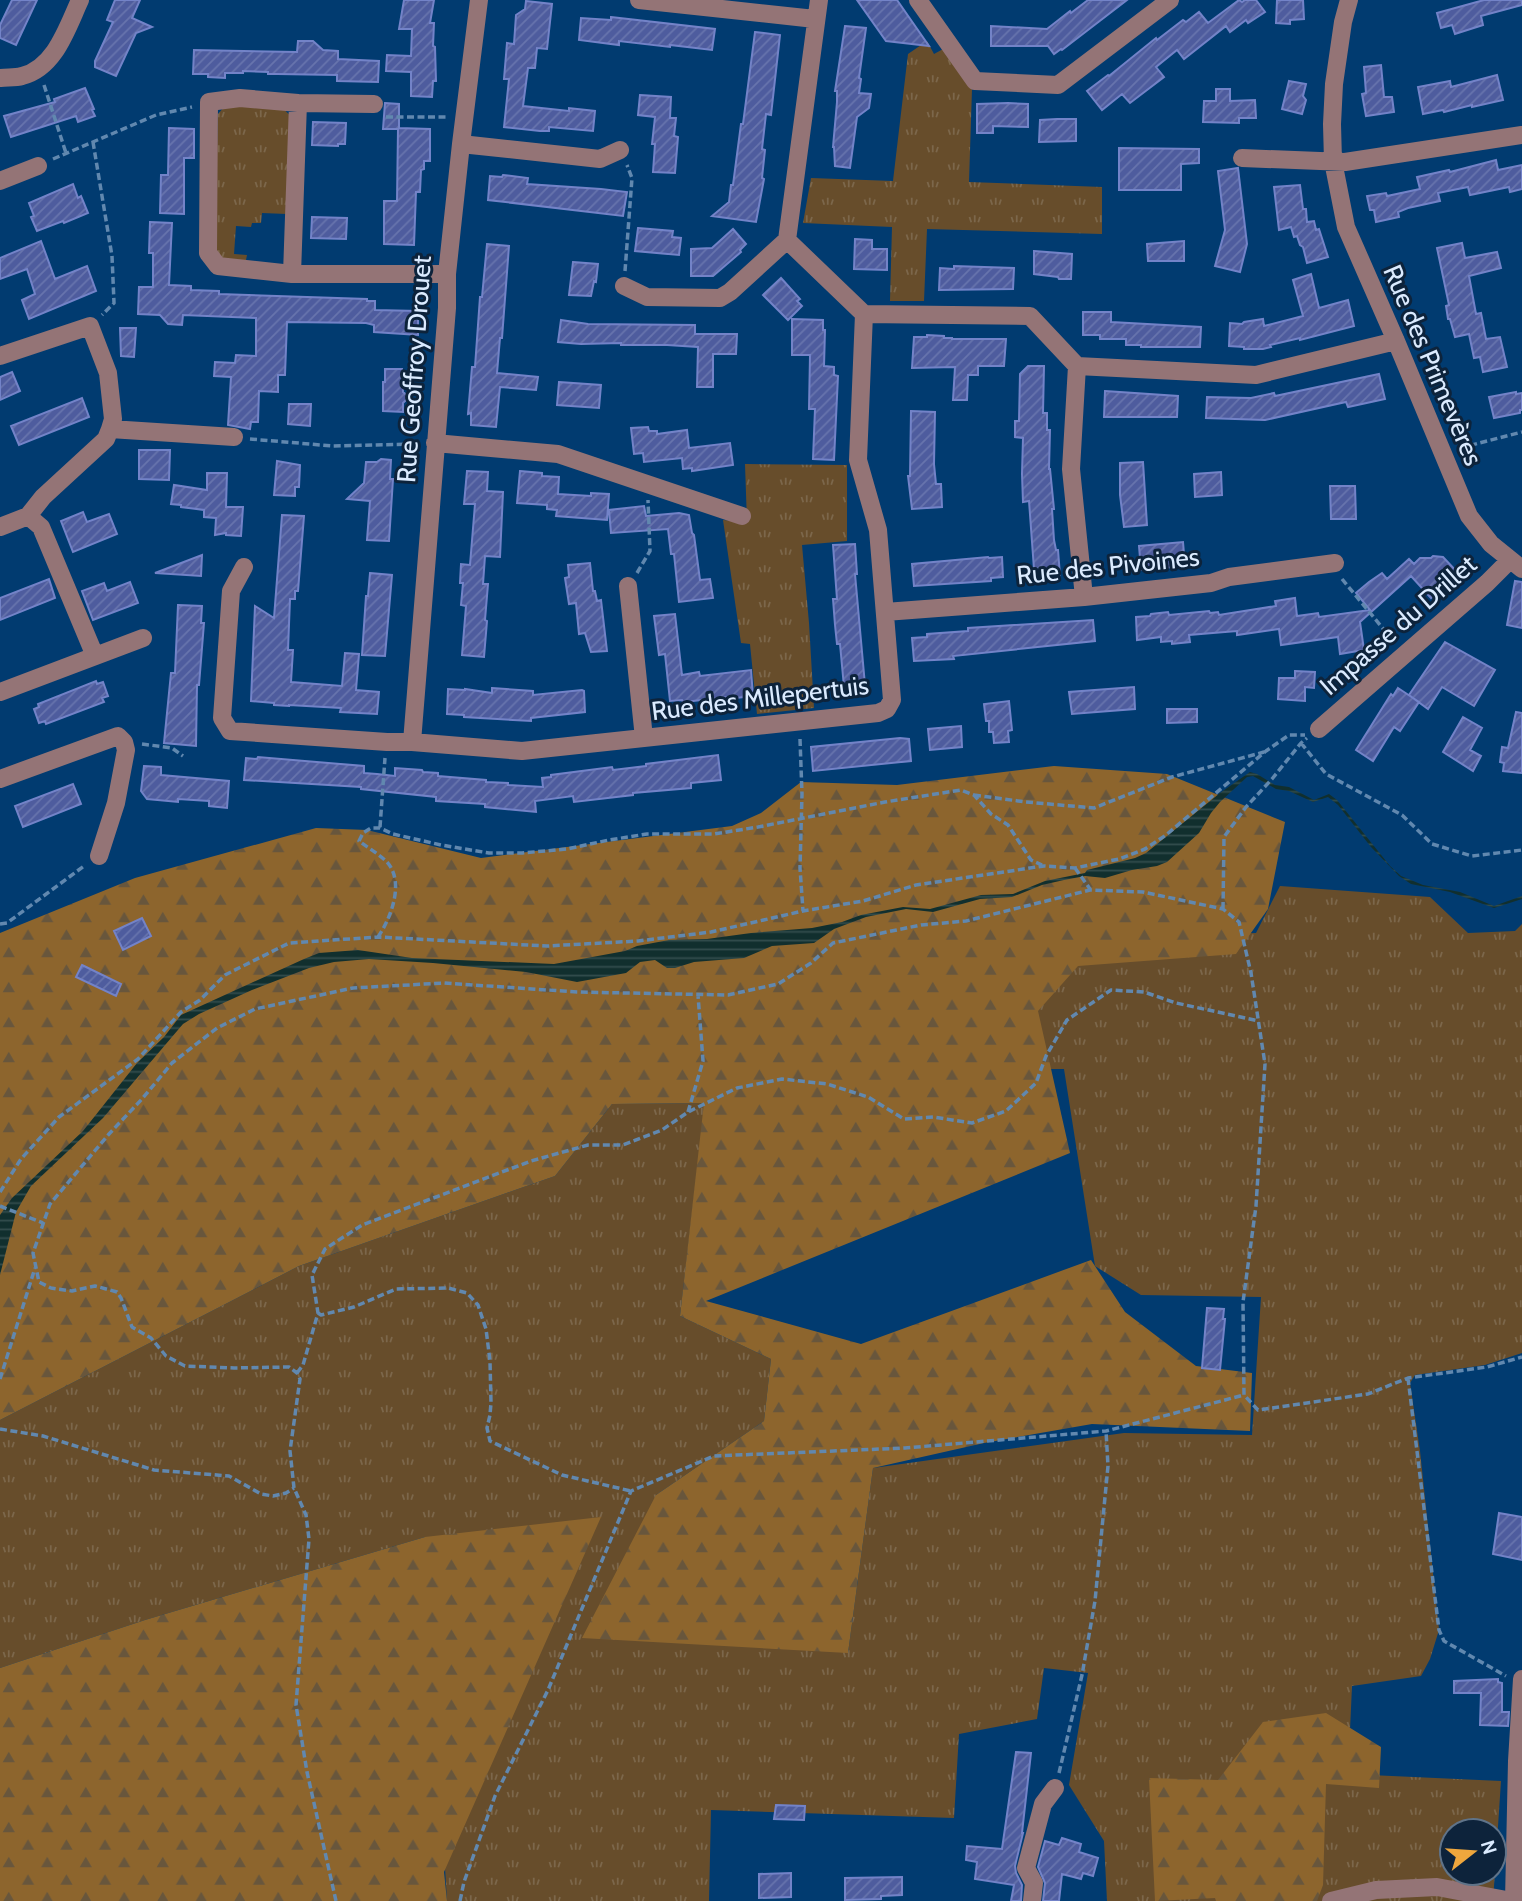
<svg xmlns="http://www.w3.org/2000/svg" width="1522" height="1901" font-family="Cabin,sans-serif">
<defs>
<pattern id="grass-tufts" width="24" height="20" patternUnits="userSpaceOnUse" patternTransform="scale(1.75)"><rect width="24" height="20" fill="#674d2b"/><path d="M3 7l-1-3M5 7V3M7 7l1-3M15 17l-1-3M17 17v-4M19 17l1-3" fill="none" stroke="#7c674b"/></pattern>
<pattern id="forest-firs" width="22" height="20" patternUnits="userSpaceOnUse" patternTransform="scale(1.75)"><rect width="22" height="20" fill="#8d652d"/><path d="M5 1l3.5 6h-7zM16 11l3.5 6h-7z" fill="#68563c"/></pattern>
<pattern id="water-rules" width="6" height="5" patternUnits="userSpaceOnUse" patternTransform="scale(1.75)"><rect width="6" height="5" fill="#112f2e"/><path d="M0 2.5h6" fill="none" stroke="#334d4d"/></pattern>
<pattern id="building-hatch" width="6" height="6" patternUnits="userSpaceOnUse" patternTransform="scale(1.75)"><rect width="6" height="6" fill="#4e5c9e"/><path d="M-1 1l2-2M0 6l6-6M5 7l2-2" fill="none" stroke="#6774ad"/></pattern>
</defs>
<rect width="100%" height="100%" fill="#013b70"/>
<path fill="url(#grass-tufts)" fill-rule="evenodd" d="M927,41L934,54L945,48L972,89L969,182L1102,187V234L927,229L924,301H890L892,227L803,223L811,178L893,181L908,54Z
M226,105L280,106L292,117L287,214L262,213L261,223H252L251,227L236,226L234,254L247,255L246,260L223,262L214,250L218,114Z
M745,464L847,465V541L802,545L809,623L814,708L757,714L750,644L741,643L723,520L747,522Z
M1280,886L1430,897L1468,933L1515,931L1522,924V1353L1485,1365L1415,1375L1410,1383L1420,1451L1439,1630L1430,1659L1421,1676L1352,1686L1348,1774L1501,1781L1493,1901H1107L1104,1841L1069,1785L1088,1673L1044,1668L1037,1719L959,1734L954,1818L711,1810L709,1901H447L425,1537L145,1620L0,1668V1420L299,1266L555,1176L612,1104L705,1103L680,1316L771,1359L764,1421L656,1495L848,1653L873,1468L1124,1433L1252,1435L1261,1297L1141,1295L1095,1266L1064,1069H1037L1038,939L1256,933ZM1452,1831H1494V1873H1452Z"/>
<path fill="url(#forest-firs)" d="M1054,766L1167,774L1285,822L1268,909L1236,954L1078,966L1038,1011L1070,1153L706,1301L861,1344L1091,1260L1125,1312L1196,1366L1252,1373L1250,1431L1092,1424L984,1443L873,1468L848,1653L582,1638L656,1495L764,1421L771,1359L680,1316L704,1103L612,1104L555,1176L299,1266L0,1420V933L135,878L316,828L367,830L481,858L732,826L761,813L801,782L897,785Z
M601,1517L444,1872L447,1901H0V1668L145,1620L425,1537Z
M1326,1713L1381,1747L1379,1788L1326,1784L1323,1885L1317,1901H1216L1215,1898L1155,1901L1149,1778L1218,1780L1263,1722Z"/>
<path fill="url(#water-rules)" d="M1250,772L1257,774L1275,785L1289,787L1314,800L1329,794L1337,800L1390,866L1401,876L1423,885L1460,892L1494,906L1522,896V899L1494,908L1450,892L1411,884L1399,876L1371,847L1338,805L1328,797L1313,802L1289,791L1276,789L1253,776L1247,777L1220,802L1211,813L1199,833L1167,862L1157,866L1132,870L1105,878L1085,876L1064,880L1042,885L1012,897L980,899L933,912L906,909L866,917L834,929L814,943L772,946L744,958L694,962L675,968H667L655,960L640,962L626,973L577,982L526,972L433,963L369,959L334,962L309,968L252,990L199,1014L183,1024L103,1118L31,1186L16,1212L0,1275V1215L12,1198L83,1131L137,1063L164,1037L181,1015L304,959L319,953L358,950L412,958L554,964L625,951L637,946L669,940L707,939L751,933L812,928L842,922L861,915L903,907L930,909L981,895L1013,894L1045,881L1085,873L1087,870L1135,858L1146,853L1220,793Z"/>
<path fill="url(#building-hatch)" stroke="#7383c8" stroke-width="2" d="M12,0H37L16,45L0,38V25Z
M115,0H140L132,18L152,27L136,33L116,76L95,67V61L113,22L107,20Z
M404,0H434L430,23H434L433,46L435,47L436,81H433L432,97L411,96V72L386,71L387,55L411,56L412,29H399Z
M857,0H897L929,46L886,41Z
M1088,0H1127L1062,50L1061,49L1054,54L1048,46H991V26L1047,29L1070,11L1071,13Z
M1239,0L1242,2L1245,0H1256L1265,12L1248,23L1246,20L1230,32L1226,26L1184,59L1177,50L1156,67L1164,77L1130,103L1122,94L1102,110L1087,91L1108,75L1109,76L1156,38L1157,40L1183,20L1186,22L1199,12L1208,23Z
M1277,0H1303L1304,19L1290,20V24L1276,23Z
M1484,0H1522V5L1481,16L1483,25L1455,34L1452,25L1441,28L1437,13Z
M526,1L552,4L547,49L537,48L535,68H528L523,106L569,111V108L595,111L593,131L549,127V131H540L504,127L509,79H504L507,43L514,44L516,15L525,9Z
M611,17L715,29L712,50L670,45V47L619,41V45L579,40L581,18L611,20Z
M845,26L866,28L859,78L861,79L859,93L871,94L869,108L857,117L850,168L835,166L834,147H833L837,102V91H835Z
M755,32L780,35L771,115L766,114L762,149L765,150L762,178L764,179L756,222L712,216L729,202L731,185H733L741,124H743Z
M298,41H313L323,50L338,51V59L379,61L378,82L337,81V75L277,74H268V72L243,71V73H225V78L208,77V74H193L194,50L297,52Z
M1381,65L1384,97H1392L1394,112L1366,116L1362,94L1366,93L1364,67Z
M1497,75L1503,100L1472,107V105L1444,112L1443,110L1423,114L1418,87L1450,81L1451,87Z
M1289,81L1306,84L1303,96L1306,100L1302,114L1282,109Z
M85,88L94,109L92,110L95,116L78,122L76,116L11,137L4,116L55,102L54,99Z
M1216,89H1230V101L1255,100L1256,118H1239V123L1203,122L1204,101H1216Z
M640,95L671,97L670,118H676L674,136L678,137L675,173L653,172L655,144H652L655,117L638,115Z
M385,103L399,104V128L430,129V161H424V169L421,170L420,192H416L414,245L384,244V201H397L398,129H383Z
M1008,103L1028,104V127L993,126V133H977V104Z
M1057,119H1076V141L1039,142L1040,120Z
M313,122L346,123L345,144H338V146L312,145Z
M169,128L194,129V158H184V214L160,213L161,175H168Z
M1119,148L1199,149V163L1181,164V190H1119Z
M1496,160L1498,170L1522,165V189L1510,192L1509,187L1470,195L1468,187L1438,193L1440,201L1408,208L1398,212L1399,217L1376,222L1374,210H1370L1367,196L1386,193L1387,196L1420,189L1417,177L1449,170L1450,172Z
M1238,168L1247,244L1240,272L1215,266L1225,230L1218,171Z
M503,175L528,178L527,184L601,189L627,192L623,216L488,200L490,176L502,177Z
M73,184L78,198L81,196L88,213L64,223L63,221L37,231L31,217L34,216L29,203Z
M1300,185L1303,209H1306L1307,222L1314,221L1316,230L1319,229L1328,257L1307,263L1303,247L1300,245L1297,236L1294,237L1291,227L1279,230L1274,187Z
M312,217L347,218L346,239L311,238Z
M150,222L172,223L169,285L191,286V290L219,291V294L367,299V301H375V310L418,311V335L374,332V325L366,323L287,322L285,375H278V392L259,391L258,422H251L250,429L228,425L231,377L214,376L215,362L235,363L236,355L256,356V318L183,315L182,325L168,324L160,315L138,314L139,287H153V253H149Z
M638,228L673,231L672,237L681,238L679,255L635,251Z
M733,229L746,244L740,250L741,252L713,276H691V249L712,248Z
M855,239L872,240V249H887V270L854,269Z
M41,241L55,279L87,266L96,291L29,319L22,300L35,294L27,269L0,279V258Z
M1184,241V261H1148L1147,244Z
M1462,243L1465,258L1497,252L1501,268L1469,276L1476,314L1481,313L1486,339L1500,337L1507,367L1483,372L1480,357L1474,358L1469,334L1455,337L1450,319H1448L1446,306L1449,305L1437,248Z
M487,244L509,246L502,338H500L497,373L538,377L536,390L500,387L496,427L471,425V413L468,414L472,367H475L480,297H482Z
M1034,251L1072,254L1071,279H1059L1058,277L1034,274Z
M573,262L598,264L596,282L594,281L591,296L569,295Z
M954,266L1014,268L1013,289L939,290L940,268L954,269Z
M1311,274L1319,308L1348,300L1354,326L1300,340V338L1270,345L1271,347L1263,349H1244V347L1229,346L1230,323L1242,324L1244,322L1263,319L1264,326L1303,316L1293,280Z
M781,278L800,299L797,301L802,306L788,320L763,295Z
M1083,312H1111V322L1201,327L1200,347H1141V345H1126V339H1100V335H1083Z
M792,319L823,320V330H825L824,366L834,367V375L838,376L834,460L813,459L815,409H809L810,355H792Z
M561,320L588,324L695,325V334H737L736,354H713V387H697L698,347L667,345H621V343L581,344L558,342Z
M120,328H136L134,357L121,356Z
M927,335L944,336V338H952V339H1006L1004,366H978V375H968L967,400H953L955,367L912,368L914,337H927Z
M1028,366H1044L1043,413H1047V430H1050L1049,469H1050L1054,509H1052L1054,540L1056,550H1058L1060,575L1041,577V568L1034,569L1029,501L1023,502L1022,474L1023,438L1015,437V421H1019L1020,374Z
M385,369H402L403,392L409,397L403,403V412L383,411V382H385Z
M12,372L20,391L0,400V377Z
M1379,374L1385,399L1348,407L1346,402L1265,420L1206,418L1207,397L1251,398L1274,393L1275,396Z
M559,382L601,385L599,408L557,405Z
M1105,391L1178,396L1177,417H1104Z
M1516,392V394L1522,393V410H1520V413L1494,418L1489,397Z
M82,398L89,417L19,445L11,426Z
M289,404H311L310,426L288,424Z
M911,411L935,412L934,464L936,484H941L942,507L912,509L908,476H910Z
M648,427L649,431H657V434L687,430L689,448L730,443L733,465L692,471V468L683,469L682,458L644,462L643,453L634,454L631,428Z
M139,450H170L169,480L139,479Z
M381,459L391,460L390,479H393L389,541L367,540L370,501L347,499L364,483L366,462H377Z
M277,461L300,465L299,487H295V496L274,495Z
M1143,462L1147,525L1124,527L1120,495V463Z
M467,471L488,472L487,491L503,492L500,557L485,556L483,584H488L485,620L487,621L484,657L462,655L466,606L461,605L463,583H460L461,564L470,565L475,504H464Z
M520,471L542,473V476L559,477L558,494L591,496V493L609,494L607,520L556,516L557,510L547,509V505L517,503Z
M1221,472L1222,495L1195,497L1194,474Z
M207,473H227L226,507H243L241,536L226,535V533L215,535L216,518L204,517V510L181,507V505L171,504L174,485L207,490Z
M1330,486H1355L1356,519H1331Z
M644,506L646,516L679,513L689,515L692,533L694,535L700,580L710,579L713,598L679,602L674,554H671L668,529L611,533L609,510Z
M83,512L87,522L109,514L117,534L73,552L61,521Z
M282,515L304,516L298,591H295V599H290L288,650H293L291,682L342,686L345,653L359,654L356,690L379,692L377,714L340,712L341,708L289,705V706L274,705V703L251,701L255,606L274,618Z
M1183,542L1185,566L1141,570L1139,546Z
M855,544L857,574H855L865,685L844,687L840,644H837L835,625L833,599H837L833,545Z
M202,555L201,576L155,573Z
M1433,556L1443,557L1458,573L1431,598L1411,576L1360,622L1364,650L1340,654L1338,637L1281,645L1279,629L1237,635V631L1189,635L1190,642L1172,644V641L1161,642V637L1137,640L1136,617L1150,616L1151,614L1168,612L1169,615L1209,611L1210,613L1218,612L1219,615L1276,606L1275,601L1295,598L1297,616L1318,613L1319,617L1370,610L1356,593L1369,582L1382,573L1387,579L1409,559L1414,564L1420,558H1431Z
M988,557L989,558L1002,557L1003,577L991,578V581L914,586L912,564Z
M590,563L593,591H595L597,601L601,600L607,651L591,652L585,633L579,634L576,603L569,604L565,578L569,577L568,565Z
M370,573L392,575L385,656L362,655L366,596H368Z
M49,579L55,598L0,620V598Z
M1515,581L1522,582V628L1507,625Z
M130,582L138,603L93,620L82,591L104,583L107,591Z
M178,605L202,606L201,623H204L199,685H197L196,746L164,743L171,673H175Z
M675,614L682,675L699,672L700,676L751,670L753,696L736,698L735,696L693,701L683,702L682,700L670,701L665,654L659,655L654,616Z
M1093,620L1095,641L953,656L954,659L914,661L912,638L927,637V634L968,631V628Z
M1445,642L1495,670L1474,706L1442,687L1428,709L1409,695Z
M1295,671L1315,672L1314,688L1305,687V701L1278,699L1279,678H1295Z
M96,681L97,684L103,682L108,696L102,698L104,702L46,724L45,721L39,723L34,709L39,707L38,704Z
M1134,687L1135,709L1072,714L1069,692Z
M492,688L533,691V695L582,690L584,691L585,712L531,718V721L464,717V715L447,714L448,689L465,690V689L492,693Z
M1398,688L1419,702L1400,731L1394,727L1373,761L1356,750L1391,694L1393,696Z
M1009,701L1012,730L1008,731L1009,742L994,743L993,732H989V721H986L984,704Z
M1167,709H1197V722L1167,723Z
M1516,712L1522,713V773L1503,771L1504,763L1500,762L1502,747L1508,748Z
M1463,717L1482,728L1470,750L1481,756L1473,771L1443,752Z
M961,726L962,747L930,750L928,729Z
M900,738L909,739L911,761L813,771L811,747Z
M718,755L721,780L691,783V788L633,793V795L574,802L573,796L535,801L536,812L485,807V804L436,801V797L361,789V787L244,780L246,758L257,759L258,757L364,766V773L377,774L395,776V768L422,770L423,772L438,773V776L486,780V782L508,783V785L543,787L542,778L551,777V775L612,767L613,770L646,766V764Z
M144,766L161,767V775L229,781L227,808L209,806V801L178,799V802L147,799L141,791Z
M73,784L81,804L23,827L15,806Z
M142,918L151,936L123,950L114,931Z
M82,965L121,984L116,996L76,977Z
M1207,1308L1224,1309L1223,1319H1225L1220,1370L1202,1368Z
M1499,1513L1522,1517V1560L1493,1554Z
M1498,1679V1682L1502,1683V1712H1509L1508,1726L1480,1725L1481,1693H1454V1681Z
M1016,1752L1031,1753L1022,1833H1023L1015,1866L1016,1873L1022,1885L1021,1901H1011L1014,1885L975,1879L977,1862L966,1860L967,1846L1002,1849Z
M776,1805L805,1806L804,1820L774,1819Z
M1062,1838L1081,1844L1079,1852L1098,1858L1093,1876L1083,1873L1081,1879L1062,1874L1059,1901H1043L1045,1883L1038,1867L1045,1841L1059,1845Z
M791,1873V1897L759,1898V1874Z
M902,1877V1895L881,1896V1899L845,1900V1878Z"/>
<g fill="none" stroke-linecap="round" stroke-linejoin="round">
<path stroke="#6188af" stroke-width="3.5" stroke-dasharray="7 3.5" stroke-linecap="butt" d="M44,85L66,153
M386,117H448
M93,142L112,256L114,303L102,315
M53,159L156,115L192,107
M625,271L632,178L627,165
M250,439L333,446L417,444
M1460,448L1522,432
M637,573L650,551L648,500
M1342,579L1395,643
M800,739L802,794L800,868L803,911
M1301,743L1326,774L1402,815L1432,844L1472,856L1522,850
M142,744L172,748L183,756
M974,795L1026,802L1094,808L1172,777L1264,752
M380,827L385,758
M1075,868L1090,889
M1223,909L1224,837L1246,807L1272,779L1301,743L1307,738
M0,924L7,923L84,866
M378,937C391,918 405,882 387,862C379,854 368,848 359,841L363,833L371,828H380L393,834L441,845L489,853H522L567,849L609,840L647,834H714L758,827L885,802L961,790L974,795L991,814L1008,825L1031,860L1042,865
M688,1112L703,1061L698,995
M0,1192L21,1159L59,1117L138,1059L181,1012L200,1000L225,975L289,943L378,937L547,946L638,941L711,932L803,911L863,901L916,885L1044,866L1075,868L1119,859L1145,849L1166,835L1266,751L1289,735H1305
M0,1206L43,1223
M318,1313L321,1315L354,1307L396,1289L448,1288L467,1293L478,1305L486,1329L490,1361L491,1403L490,1415L487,1428L490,1441L562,1475L631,1491
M297,1373L303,1365L318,1313L312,1275L325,1249L362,1225L531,1161L588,1145H623L662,1130L688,1112L737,1088L782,1079L827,1084L868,1097L904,1119L933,1117L972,1123L1006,1111L1036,1083L1046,1056L1067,1020L1111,990L1144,992L1176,1003L1259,1021
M1408,1378L1439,1630L1444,1641L1506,1676
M0,1379L35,1268
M0,1429L43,1436L154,1470L229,1476L261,1494L273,1496L286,1493L294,1488
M1059,1773L1082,1675L1095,1601L1108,1466L1106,1431
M336,1901L307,1772L296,1705L309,1539L306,1515L294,1488L290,1451L300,1379L297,1373L289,1367L234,1368L185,1366L166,1356L151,1338L132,1327L121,1298L117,1292L95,1286L72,1291L51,1288L39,1282L33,1253L50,1204L109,1134L142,1099L172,1063L217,1028L255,1009L353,988L444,983L577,992L728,995L778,984L811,963L833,943L921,925L966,921L1090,890L1143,892L1223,909L1239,922L1251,973L1265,1064L1256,1206L1243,1302L1244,1395L1258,1410L1368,1394L1408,1378L1487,1367L1522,1357
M460,1901L464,1882L495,1796L548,1690L631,1491L714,1456L905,1448L1106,1431L1244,1395"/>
<path stroke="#947476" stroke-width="18" d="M639,0L815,19
M918,0L975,81L1058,85L1170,0
M1349,0L1343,22L1334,84L1332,124L1333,161L1346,227L1396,341L1469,516L1491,544L1522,569
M0,78C7,77 15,78 22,76C55,68 67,28 80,0
M298,103L374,104
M461,144L600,159L620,150
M1242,158L1345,162L1522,135
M0,181L38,166
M292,274L298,103L240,98L209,102L208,253L218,266L292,274H447
M624,286L647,297L720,298L730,292L787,240
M864,314L1030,316L1077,366L1256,375L1396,341
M0,356L90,326L108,373L113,419L110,429L106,439L43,497L28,516L0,527
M1077,366L1071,469L1084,597
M110,429L234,437
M435,443L558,454L742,516
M28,516L41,527L95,656
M244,567L231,591L222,718L230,731L387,742H412L522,751L878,713L887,709L892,700L878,530L858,460L864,314L787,240L819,0
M628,586L644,738
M885,612L1084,597L1211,583L1229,577L1335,563
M0,692L143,638
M1319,729L1487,583L1510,560
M412,742L447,308V274L461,144L479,0
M0,779L118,736L124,742L126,750L116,803L99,856
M1032,1901L1034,1883L1026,1868L1043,1804L1055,1788
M1331,1901L1376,1890L1437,1887L1512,1901
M1514,1901L1517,1761L1522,1679"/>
</g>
<g text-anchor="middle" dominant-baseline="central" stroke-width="6" stroke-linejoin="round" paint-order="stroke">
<g font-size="26" fill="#dbebff" stroke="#0d233b">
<text transform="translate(1433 365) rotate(67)">Rue des Primevères</text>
<text transform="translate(414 369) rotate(-86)">Rue Geoffroy Drouet</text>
<text transform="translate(1108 566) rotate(-6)">Rue des Pivoines</text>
<text transform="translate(1398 625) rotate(-41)">Impasse du Drillet</text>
<text transform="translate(760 698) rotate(-7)">Rue des Millepertuis</text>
</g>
</g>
<g transform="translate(1473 1852) rotate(73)"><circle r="33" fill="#0d233b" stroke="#5f7389" stroke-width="2"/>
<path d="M0-5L12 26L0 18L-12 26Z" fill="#efa73d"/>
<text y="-10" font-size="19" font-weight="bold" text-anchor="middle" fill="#dbebff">N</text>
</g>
</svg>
